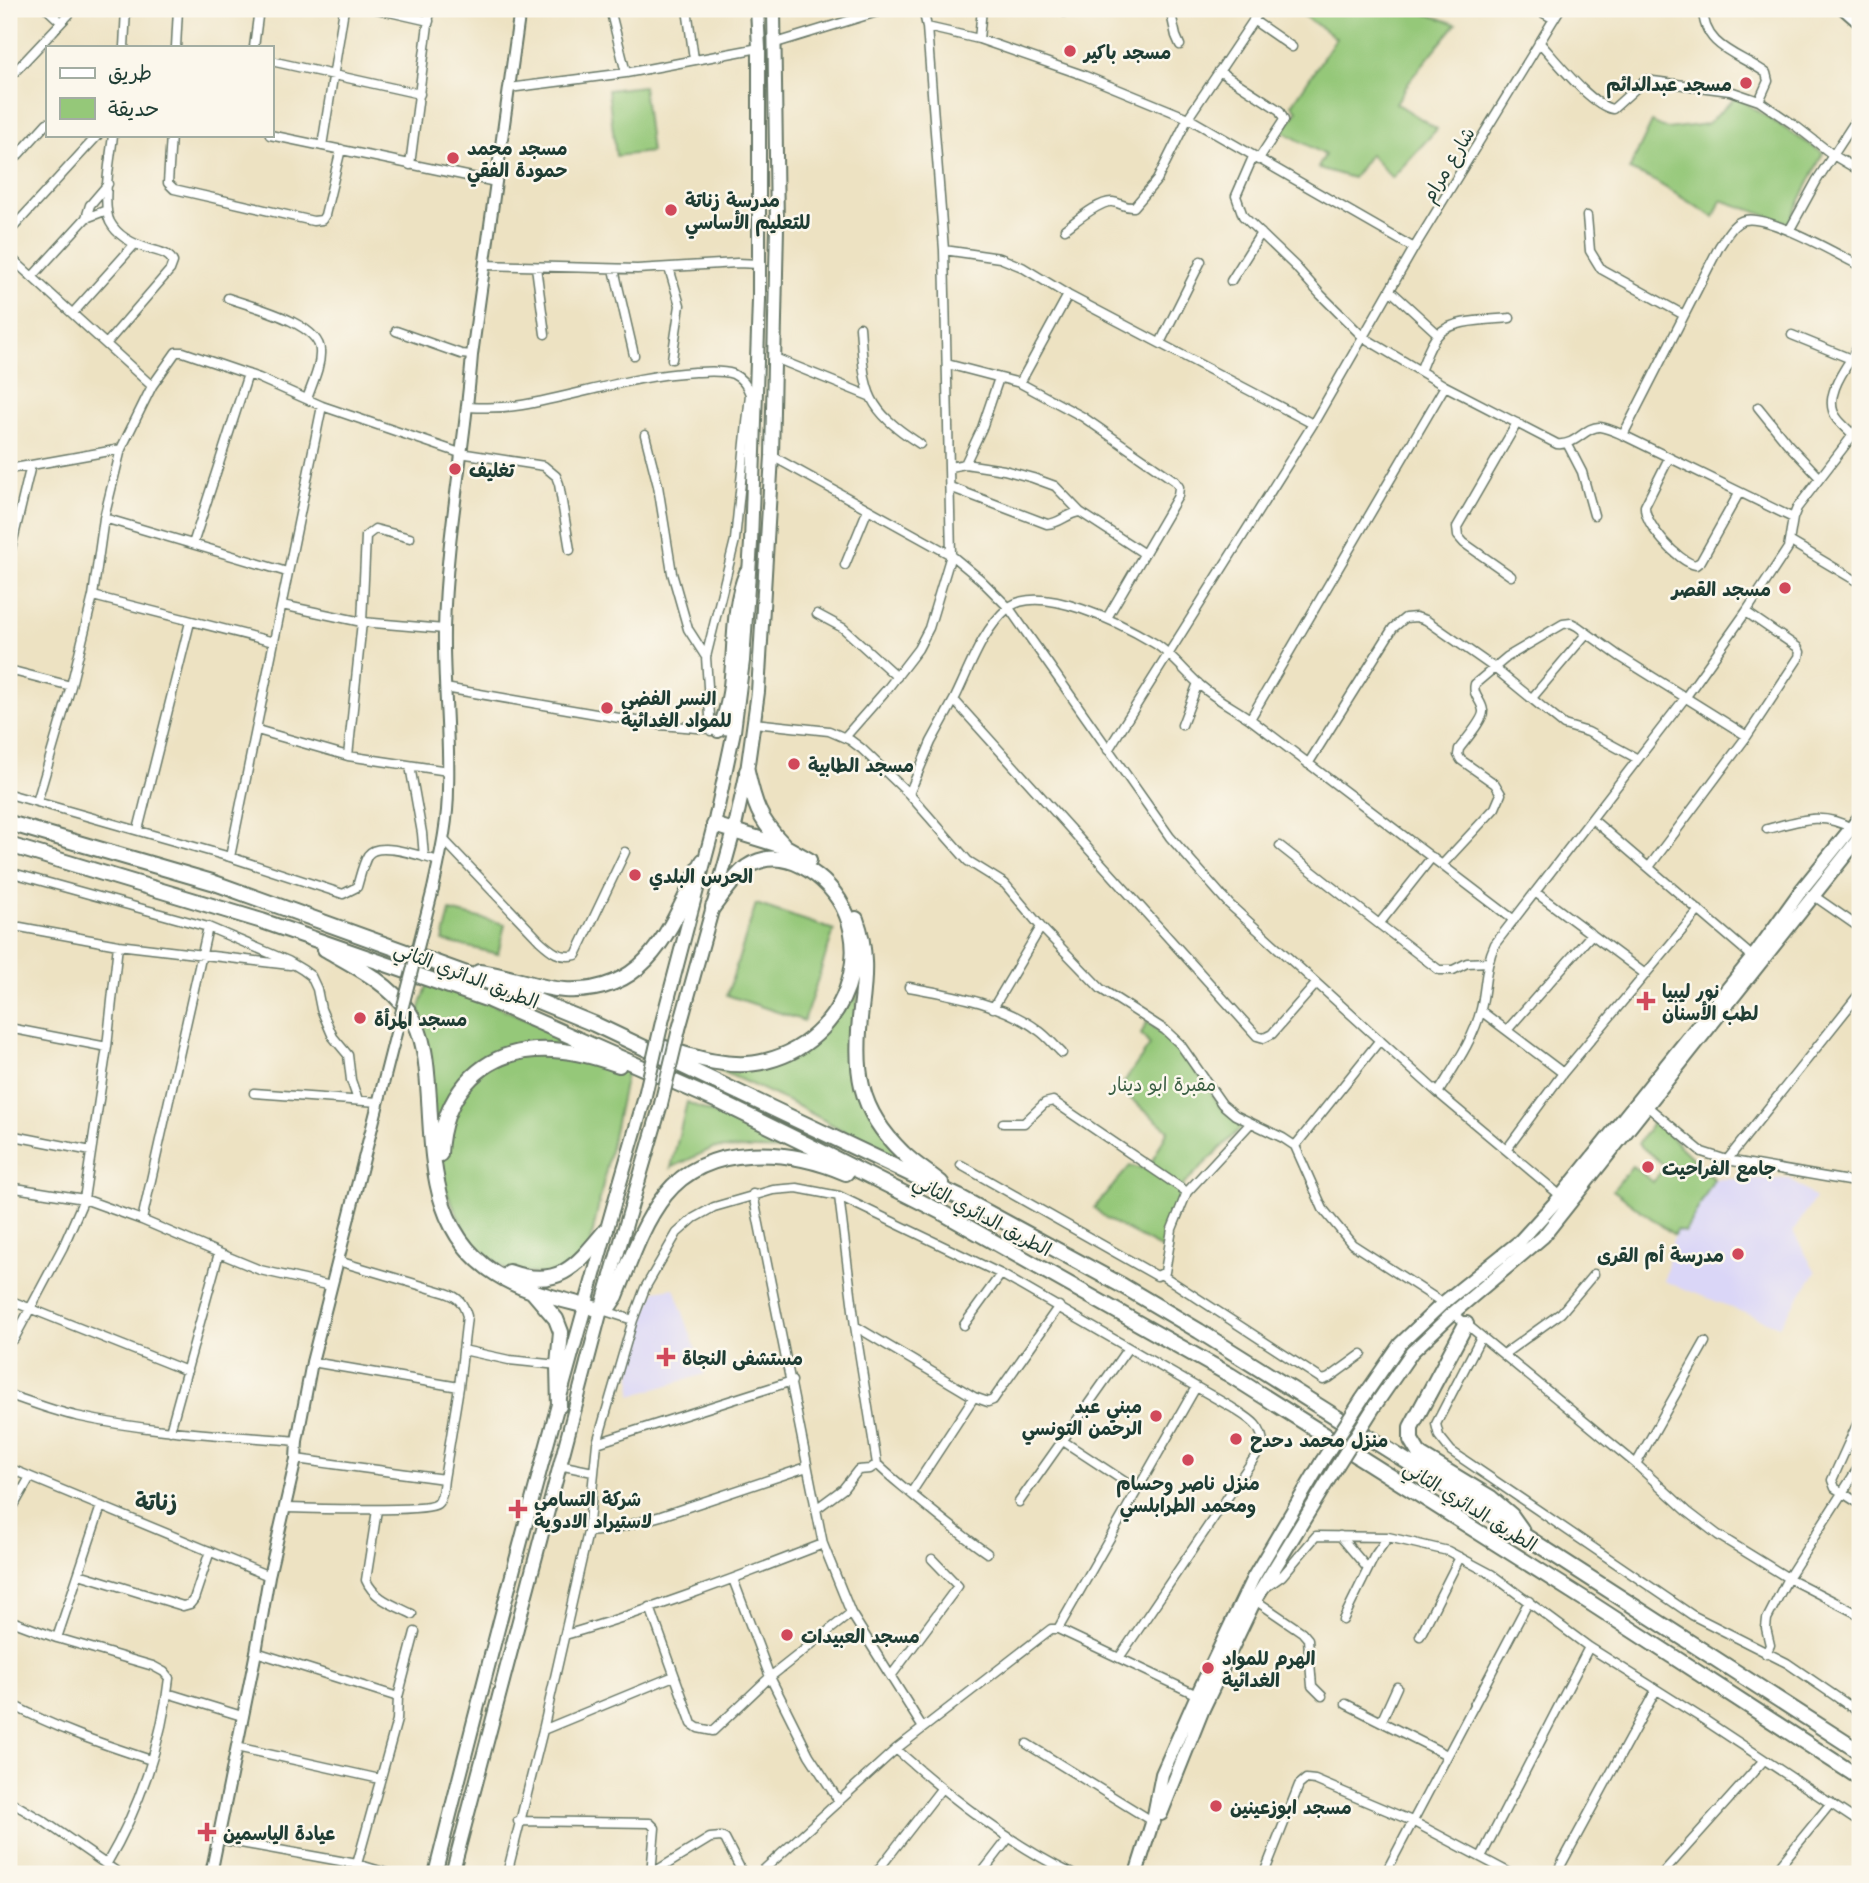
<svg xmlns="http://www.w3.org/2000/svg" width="1869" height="1883" font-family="'Playpen Sans','Playpen Sans Arabic',sans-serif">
<rect width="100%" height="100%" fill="#fbf7ec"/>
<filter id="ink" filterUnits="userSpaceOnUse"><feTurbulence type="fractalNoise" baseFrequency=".0143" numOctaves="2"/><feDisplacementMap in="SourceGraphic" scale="14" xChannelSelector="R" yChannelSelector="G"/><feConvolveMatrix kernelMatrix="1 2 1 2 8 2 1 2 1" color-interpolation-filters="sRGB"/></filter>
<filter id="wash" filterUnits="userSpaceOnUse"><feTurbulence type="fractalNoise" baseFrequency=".00686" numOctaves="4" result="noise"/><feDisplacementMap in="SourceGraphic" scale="28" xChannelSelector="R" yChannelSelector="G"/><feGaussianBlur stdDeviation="1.57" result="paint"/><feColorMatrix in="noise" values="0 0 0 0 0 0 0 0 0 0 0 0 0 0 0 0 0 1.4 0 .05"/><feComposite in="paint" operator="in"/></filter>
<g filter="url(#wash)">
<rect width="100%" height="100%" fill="#ede2c2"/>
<path fill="#dad6f7" d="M1714,1179H1790L1815,1198L1793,1232L1816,1272L1779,1326L1664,1281L1675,1230L1686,1231Z
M674,1288L705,1374L631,1396L634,1339H637L655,1291Z"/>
<path fill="#95c879" stroke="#5a8256" stroke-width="2" d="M1294,9H1412L1456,24L1413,76L1396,103L1437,129L1392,178L1370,154L1353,178L1318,168L1325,155L1282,131L1297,111L1292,105L1336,38Z
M643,86L651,152L616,156L608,90Z
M1736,97L1823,153L1789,223L1721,200L1714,217L1651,179L1629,170L1652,122L1667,129L1707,124Z
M756,904L834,930L804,1021L727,995Z
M450,911L505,924L498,954L443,941Z
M858,943L857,1061L871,1112L928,1177L796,1105L689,1056L766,1062L830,1019Z
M434,980L632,1063L627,1070L589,1251L556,1276L508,1271L476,1247L465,1231L445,1189L441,1135L431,1133L415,1023L427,986Z
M1147,1022L1177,1044L1221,1107L1242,1127L1184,1184L1162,1249L1108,1220L1094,1208L1130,1166L1148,1169L1168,1130L1119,1089L1150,1045L1141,1034Z
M687,1102L795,1150L713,1148L671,1168Z
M1654,1121L1714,1179L1685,1232L1676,1230L1674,1235L1613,1190L1632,1166L1653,1182L1665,1166L1638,1144Z"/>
</g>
<g filter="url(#ink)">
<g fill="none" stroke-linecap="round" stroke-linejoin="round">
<g stroke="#677766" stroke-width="11">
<path id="minor" d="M47,9L61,22
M376,9L429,21
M610,9L626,73
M687,9L694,59
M1170,9L1176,36L1180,45
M1536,9L1554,19
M1703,9C1703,48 1740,54 1766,73L1768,81L1759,101
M1064,12L1066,9
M1253,20L1292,47
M927,27L979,39L1083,75L1188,118L1414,248
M979,39L982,9
M1539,42C1555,59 1591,106 1613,109L1645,80L1730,91L1759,101L1797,127L1833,155L1860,171
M776,43L887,9
M124,47L126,9
M176,47L178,9
M254,47L259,9
M271,61L420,94
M1219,71L1279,110L1284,120L1258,160
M9,78L74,9
M509,88L626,73L759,48
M171,135L168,183L174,189L313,221L322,220L325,215L341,149
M270,135L496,182
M322,146L344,9
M1253,157L1236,196L1243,216L1295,266L1321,295L1363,337L1445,386L1557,444C1577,446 1585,426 1600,427C1608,428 1616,432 1623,435L1793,518
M9,165L47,123
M410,165L430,9
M1587,216L1590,251L1601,269L1684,315
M86,218L107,210
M1065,229C1075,222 1100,200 1113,202C1121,203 1125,208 1134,207L1157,180L1188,118L1261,9
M1789,231L1817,180L1860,114
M9,232L98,135
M944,250L1000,258L1022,267L1068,295L1313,424
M9,256L152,386
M484,265L637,269L737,263L760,264
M536,267L545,334
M669,268L680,305L672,359
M614,269L634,355
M32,277L86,218L90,205L108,184
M1231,281L1261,233
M1390,290L1438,334
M228,298C250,306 320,323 320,351C321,366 312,384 307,399
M73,313L134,245
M860,327C865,392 863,407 920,444
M396,331L461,354L472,355
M1792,335L1851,359L1860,343
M1160,343L1201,261
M106,344L170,270L173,262C169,253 160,252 150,249C136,245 118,237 110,222C101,204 111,156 113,135
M775,358L869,396
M1851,359C1841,374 1823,401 1837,418C1841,424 1848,429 1853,435L1860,425
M947,364L1020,383L1083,417L1175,481L1179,487L1178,496L1107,618
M1420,371C1425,360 1429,345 1437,336C1449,319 1491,320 1510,318
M1020,383L1068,295
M468,407C486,408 503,408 522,405C580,395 635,375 695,372C708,372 721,370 733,374C741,378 747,385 750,394L735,540L706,657L711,731
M1758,407L1787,443L1820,478
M645,435L658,486L672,573L688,629L706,657
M1623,435L1719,247C1726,237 1733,222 1745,220C1769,215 1837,254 1860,266
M1568,445L1582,472L1594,515
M772,456L951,555L980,579L1009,608L1170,837L1229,904L1438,1093L1561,1196
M1669,458L1645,506C1644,524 1678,562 1696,565L1701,561L1739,493
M965,464L982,428L999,378
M950,467L965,464L1004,470L1033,478L1055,486L1080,512
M9,469L121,449
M950,487L1047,524C1060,524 1067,513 1080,512L1143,553
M104,518L287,572
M410,538L375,529L366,536L362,622L348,756L448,771
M1791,542L1860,583
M193,544L248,374
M9,557L31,465
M845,565L868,509
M1511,576L1464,543L1458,536L1457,527L1517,423
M93,596L274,642
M282,605L362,622L444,629
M817,614L843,628L897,677
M9,670L71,686
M445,688L660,725L734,731
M1532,698L1587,633
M1250,719L1445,386
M754,723L829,731L850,740L862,749L909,794L968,861L1005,884L1041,927L1101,989L1165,1030L1180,1044L1222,1104L1235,1115L1283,1138L1295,1146L1323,1209L1352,1244L1443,1303
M1182,725L1198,683
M257,730L348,756
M845,737L888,688L918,649L929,628L951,555L944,250L927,27L923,9
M1108,750L1313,424L1414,248L1560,9
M1308,764L1393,628L1405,618L1416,617L1426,620L1493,667L1564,725L1588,732L1638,759
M410,766L422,833L424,857
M9,794L230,857L343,894L357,887C360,877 363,863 368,855C378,840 423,857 439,861
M909,794L931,742L954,700
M37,802L71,686L93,596L104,518L121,449L152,386L176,352H183L259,378L322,406L460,453L544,466L556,476L559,484L570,550
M1592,819L1753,957
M1767,829C1798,821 1822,811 1851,828
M138,830L190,622
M443,839L540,941C551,951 560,959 576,955L625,852
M1280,846L1379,924
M230,857L322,406
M1432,857L1379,924L1439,970H1453L1467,963L1489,962
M1442,865L1495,808L1501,794L1495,784L1461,760L1458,755L1459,749C1464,742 1484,719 1483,711C1482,700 1472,696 1475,684L1507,657L1563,624L1571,623L1577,626L1619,656L1747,736
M1649,867L1747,736L1799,657L1800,652L1797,647L1746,612
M9,872L208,927L288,961L303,970L311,976L317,989L321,1009L333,1037L348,1055L351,1080L358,1100
M1535,892L1645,974
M1814,896L1860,928
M9,933L11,928L20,927L118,945L290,965
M1316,984L1272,1034L1264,1038L1257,1036L954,700C969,670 982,630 1008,608C1040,582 1124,625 1154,643C1172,654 1185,672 1201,686C1216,699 1234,708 1250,719L1514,920
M909,987C952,995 1002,1003 1038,1030C1047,1036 1054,1045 1062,1053
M993,1008L1041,927
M1481,1011L1563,1073
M9,1028L107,1047
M1508,1029L1592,934
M254,1093L378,1102
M1438,1093C1454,1067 1474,1039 1481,1009C1486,987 1485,965 1495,944L1685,698L1746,612L1788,548L1793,518L1797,508L1853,435L1860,440
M1648,1107L1702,1152L1727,1160L1860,1183
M1003,1123H1024L1045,1103L1053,1101L1187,1192L1250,1124
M9,1135L91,1151
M1295,1146L1380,1040
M1507,1149L1563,1073L1699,910
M1727,1160L1860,993
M961,1165L1157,1276L1165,1272L1172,1229L1187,1192
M9,1187L84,1199L142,1220L219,1253L170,1431
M753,1194L823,1544L851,1613L923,1728
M839,1196L855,1326L877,1464C889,1476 901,1485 914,1496C938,1516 961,1535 987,1553
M142,1220L208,927
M219,1253L260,1270L331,1286
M1162,1275L1323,1380L1329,1378L1362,1354
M9,1300L187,1371
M602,1310L633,1320
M1453,1313L1636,1464L1688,1512L1718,1535L1788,1578L1860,1615
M964,1325L1001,1274
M855,1326L974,1397L988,1402L993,1400L1059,1306
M1481,1337L1436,1424L1439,1436L1451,1451L1692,1615L1787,1663L1860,1713
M14,1339L63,1247L84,1199L107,1047L118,945
M463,1350L509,1360L558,1365
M1504,1354L1561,1313L1594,1274
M312,1362L459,1387
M9,1395C31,1402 53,1411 76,1416C148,1432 223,1435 297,1441
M1860,1418L1832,1480L1835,1488L1860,1504
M1063,1441L1136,1489
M597,1443L792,1381
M296,1459L444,1479L459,1387L467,1316C463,1302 458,1297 446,1293L338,1261
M1636,1464L1705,1342
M559,1465L593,1472
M9,1468L269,1576
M911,1493L974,1397
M1019,1502L1128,1348
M284,1508C305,1508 426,1513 437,1504C443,1499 443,1486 444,1479
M816,1509L843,1489L858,1470L870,1469L877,1464
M377,1510L366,1580C374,1599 394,1605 412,1614
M9,1514L30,1477
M588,1532L610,1530L661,1516L807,1467
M1340,1536L1368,1569
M79,1574L183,1606L190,1604L194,1599L210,1551
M733,1579L770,1677L809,1755L839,1801
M1265,1588L1282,1576L1316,1536L1388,1537L1448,1551L1491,1574L1589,1647L1703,1719L1860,1823
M1255,1600L1302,1632L1308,1639L1312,1686L1322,1696
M650,1607L692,1724L698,1728L713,1731L770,1677L851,1613
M9,1620L57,1638L153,1666L164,1672L169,1678C162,1743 139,1809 106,1865
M1343,1620L1374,1557L1388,1537
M1058,1629L1196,1387
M565,1635C652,1610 738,1577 823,1544
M1420,1636L1460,1557
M57,1638L101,1506
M256,1652L398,1697L397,1720L357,1864
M1766,1654L1770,1645L1766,1628L1767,1619L1788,1578L1860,1465
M891,1676L958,1586L932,1559
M167,1693L242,1716
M398,1697L415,1632
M9,1703C55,1728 102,1744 151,1760
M1346,1704L1447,1755
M1382,1720L1397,1687
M543,1730L674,1676
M1027,1744L1155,1823
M236,1747L380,1779
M9,1801L45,1822L120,1874
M518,1821L650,1823L655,1828L651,1874
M218,1839L357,1864L390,1874
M1481,1857L1589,1647
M1265,1871L1299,1785L1306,1779L1315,1780L1412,1821L1512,1874
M507,1874L543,1730L588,1532L597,1443L633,1320L645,1288L677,1233L694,1218L714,1207L773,1190L797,1188L839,1196L1001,1274L1231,1407C1246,1417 1263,1424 1263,1445L1119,1658
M651,1874L710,1838L721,1837L725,1839L743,1874
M759,1874L896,1749
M875,1874L941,1789
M981,1874L1008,1839
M1072,1874C1006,1841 951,1798 896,1749L1051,1629H1058L1197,1695
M1385,1874L1529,1601
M1556,1874L1656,1690
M1662,1874L1764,1760
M1773,1874L1831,1803"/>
</g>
<g stroke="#677766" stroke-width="14">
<path id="tertiary" d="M1843,9L1860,24
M433,889C440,856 448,823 448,789C450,736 443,683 444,630C446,537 465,447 472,355L520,9
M211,1874L256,1652L269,1576L296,1459L297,1441L312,1362L393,1045"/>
</g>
<g stroke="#677766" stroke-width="16">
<path id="secondary" d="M1362,1399L1400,1344L1443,1303L1520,1241L1561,1196L1753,957L1802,889L1860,817
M1374,1407L1412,1352L1453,1313L1543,1237L1860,837
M1161,1814L1203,1709L1255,1600L1335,1469
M1136,1874L1153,1820L1162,1774L1197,1695L1253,1578L1322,1461"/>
</g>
<g stroke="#677766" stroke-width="16">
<path id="primary" d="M718,731C741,682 725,622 746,572
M662,1022L714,825L734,731L743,661L751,543L759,300V48L757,9
M679,1029L734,831L747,771L758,692L772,456L777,227L774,9
M435,1874C500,1615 569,1357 644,1100
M452,1874L601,1310L661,1104"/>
</g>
<g stroke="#677766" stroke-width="18">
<path id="trunk" d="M747,771C754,803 759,820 783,844
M9,823L212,882L511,990L594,1024L959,1197L1123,1286L1199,1331L1497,1518L1860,1752
M714,825L786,847L809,860
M9,845L262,921L489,1000L720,1102L808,1145L941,1212L1230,1375L1589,1602L1860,1778
M856,919C867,949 865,978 861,1009C854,1069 857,1109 903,1153C914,1164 929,1173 941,1183
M325,949C355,966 388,982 409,1012C426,1037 427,1069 429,1099C433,1170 434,1241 505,1279C534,1295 570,1301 601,1310L610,1305L616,1296C630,1262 642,1224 665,1195C708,1141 790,1149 846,1173
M479,972C508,975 535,988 564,990C650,995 671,925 703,861
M662,1047C694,1058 732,1070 766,1061C857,1039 890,915 802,866C785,857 764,855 747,867C734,877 723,894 713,907
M440,1154C442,1099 477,1054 535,1050C562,1048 594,1056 619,1065
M509,1272C559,1290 577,1265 606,1230
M532,1291L556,1319L561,1332L558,1365L559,1406
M1466,1324L1411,1427V1440L1420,1455L1491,1498L1511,1515L1521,1529"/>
</g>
<use href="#minor" stroke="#fff" stroke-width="8"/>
<use href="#tertiary" stroke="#fff" stroke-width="10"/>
<use href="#secondary" stroke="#fff" stroke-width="12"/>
<use href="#primary" stroke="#fff" stroke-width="12"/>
<use href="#trunk" stroke="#fff" stroke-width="14"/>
<g stroke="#677766" stroke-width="14" stroke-linecap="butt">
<path id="tertiary-bridge" d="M393,1045L433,889"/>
</g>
<g stroke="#677766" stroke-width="16" stroke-linecap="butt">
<path id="secondary-bridge" d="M1322,1461L1362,1399
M1335,1469L1374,1407"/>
</g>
<g stroke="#677766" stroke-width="16" stroke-linecap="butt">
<path id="primary-bridge" d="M644,1100L662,1022
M661,1104L679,1029"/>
</g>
<use href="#tertiary-bridge" stroke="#fff" stroke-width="10"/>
<use href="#secondary-bridge" stroke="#fff" stroke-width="12"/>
<use href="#primary-bridge" stroke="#fff" stroke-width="12"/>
</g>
</g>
<g fill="#d1495b" stroke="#fbf7ec" stroke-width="2.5">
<circle cx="1070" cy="51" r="7"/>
<circle cx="1746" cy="83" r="7"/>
<circle cx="453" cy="158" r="7"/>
<circle cx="671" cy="210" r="7"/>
<circle cx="455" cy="469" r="7"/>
<circle cx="1785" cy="588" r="7"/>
<circle cx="607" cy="708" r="7"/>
<circle cx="794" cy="764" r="7"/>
<circle cx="635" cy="875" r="7"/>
<path d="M1642.5 990.5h7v7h7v7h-7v7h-7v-7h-7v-7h7z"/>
<circle cx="360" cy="1018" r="7"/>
<circle cx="1648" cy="1167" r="7"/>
<circle cx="1738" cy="1254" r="7"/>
<path d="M662.5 1346.5h7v7h7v7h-7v7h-7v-7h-7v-7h7z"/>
<circle cx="1156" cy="1416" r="7"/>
<circle cx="1236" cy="1439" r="7"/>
<circle cx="1188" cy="1460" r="7"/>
<path d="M514.5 1498.5h7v7h7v7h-7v7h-7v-7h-7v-7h7z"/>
<circle cx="787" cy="1635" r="7"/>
<circle cx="1208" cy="1668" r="7"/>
<circle cx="1216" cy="1806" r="7"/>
<path d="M203.5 1821.5h7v7h7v7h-7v7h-7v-7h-7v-7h7z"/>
</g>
<g text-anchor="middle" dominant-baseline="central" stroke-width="5" stroke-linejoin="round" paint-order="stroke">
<g font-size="19" font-weight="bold" fill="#1f3d34" stroke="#fbf7ec" text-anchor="start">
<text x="1084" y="51">مسجد باكير</text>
<text x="1732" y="83" text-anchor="end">مسجد عبدالدائم</text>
<text x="467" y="147">مسجد محمد<tspan x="467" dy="22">حمودة الفقي</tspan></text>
<text x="685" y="199">مدرسة زناتة<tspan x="685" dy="22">للتعليم الأساسي</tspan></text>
<text x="469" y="469">تغليف</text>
<text x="1771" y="588" text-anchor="end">مسجد القصر</text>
<text x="621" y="697">النسر الفضي<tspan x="621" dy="22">للمواد الغدائية</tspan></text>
<text x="808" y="764">مسجد الطابية</text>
<text x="649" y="875">الحرس البلدي</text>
<text x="1662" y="990">نور ليبيا<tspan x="1662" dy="22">لطب الأسنان</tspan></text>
<text x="374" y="1018">مسجد المرأة</text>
<text x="1662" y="1167">جامع الفراحيت</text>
<text x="1724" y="1254" text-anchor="end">مدرسة أم القرى</text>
<text x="682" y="1357">مستشفى النجاة</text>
<text x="1142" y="1405" text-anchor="end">مبني عبد<tspan x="1142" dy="22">الرحمن التونسي</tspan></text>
<text x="1250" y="1439">منزل محمد دحدح</text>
<text x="1188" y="1482" text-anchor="middle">منزل ناصر وحسام<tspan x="1188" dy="22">ومحمد الطرابلسي</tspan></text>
<text x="534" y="1498">شركة التسامي<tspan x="534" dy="22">لاستيراد الادوية</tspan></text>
<text x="801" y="1635">مسجد العبيدات</text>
<text x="1222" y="1657">الهرم للمواد<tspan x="1222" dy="22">الغدائية</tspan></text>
<text x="1230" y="1806">مسجد ابوزعينين</text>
<text x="223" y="1832">عيادة الياسمين</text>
</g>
<g font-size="19" fill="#1f3d34" stroke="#fbf7ec">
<text transform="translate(1447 164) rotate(-59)">شارع مرام</text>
<text transform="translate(467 974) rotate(21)">الطريق الدائري الثاني</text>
<text transform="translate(983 1214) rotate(28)">الطريق الدائري الثاني</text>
<text transform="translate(1471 1505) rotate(32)">الطريق الدائري الثاني</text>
</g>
<g font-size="19" fill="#3c6045" stroke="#fbf7ec">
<text x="1163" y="1083">مقبرة ابو دينار</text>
</g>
<g font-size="23" font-weight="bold" fill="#1f3d34" stroke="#fbf7ec">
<text x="156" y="1500">زناتة</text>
</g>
</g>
<rect width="1869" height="1883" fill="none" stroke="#fbf7ec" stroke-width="35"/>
<rect x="46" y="46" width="228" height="91" fill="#fbf7ec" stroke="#a3ada2" stroke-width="2"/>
<rect x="60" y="68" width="35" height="10" fill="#ffffff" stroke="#a3ada2" stroke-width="2"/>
<text x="108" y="80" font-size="21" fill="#1f3d34">طريق</text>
<rect x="60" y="98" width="35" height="21" fill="#95c879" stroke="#a3ada2" stroke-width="2"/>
<text x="108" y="116" font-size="21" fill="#1f3d34">حديقة</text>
</svg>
